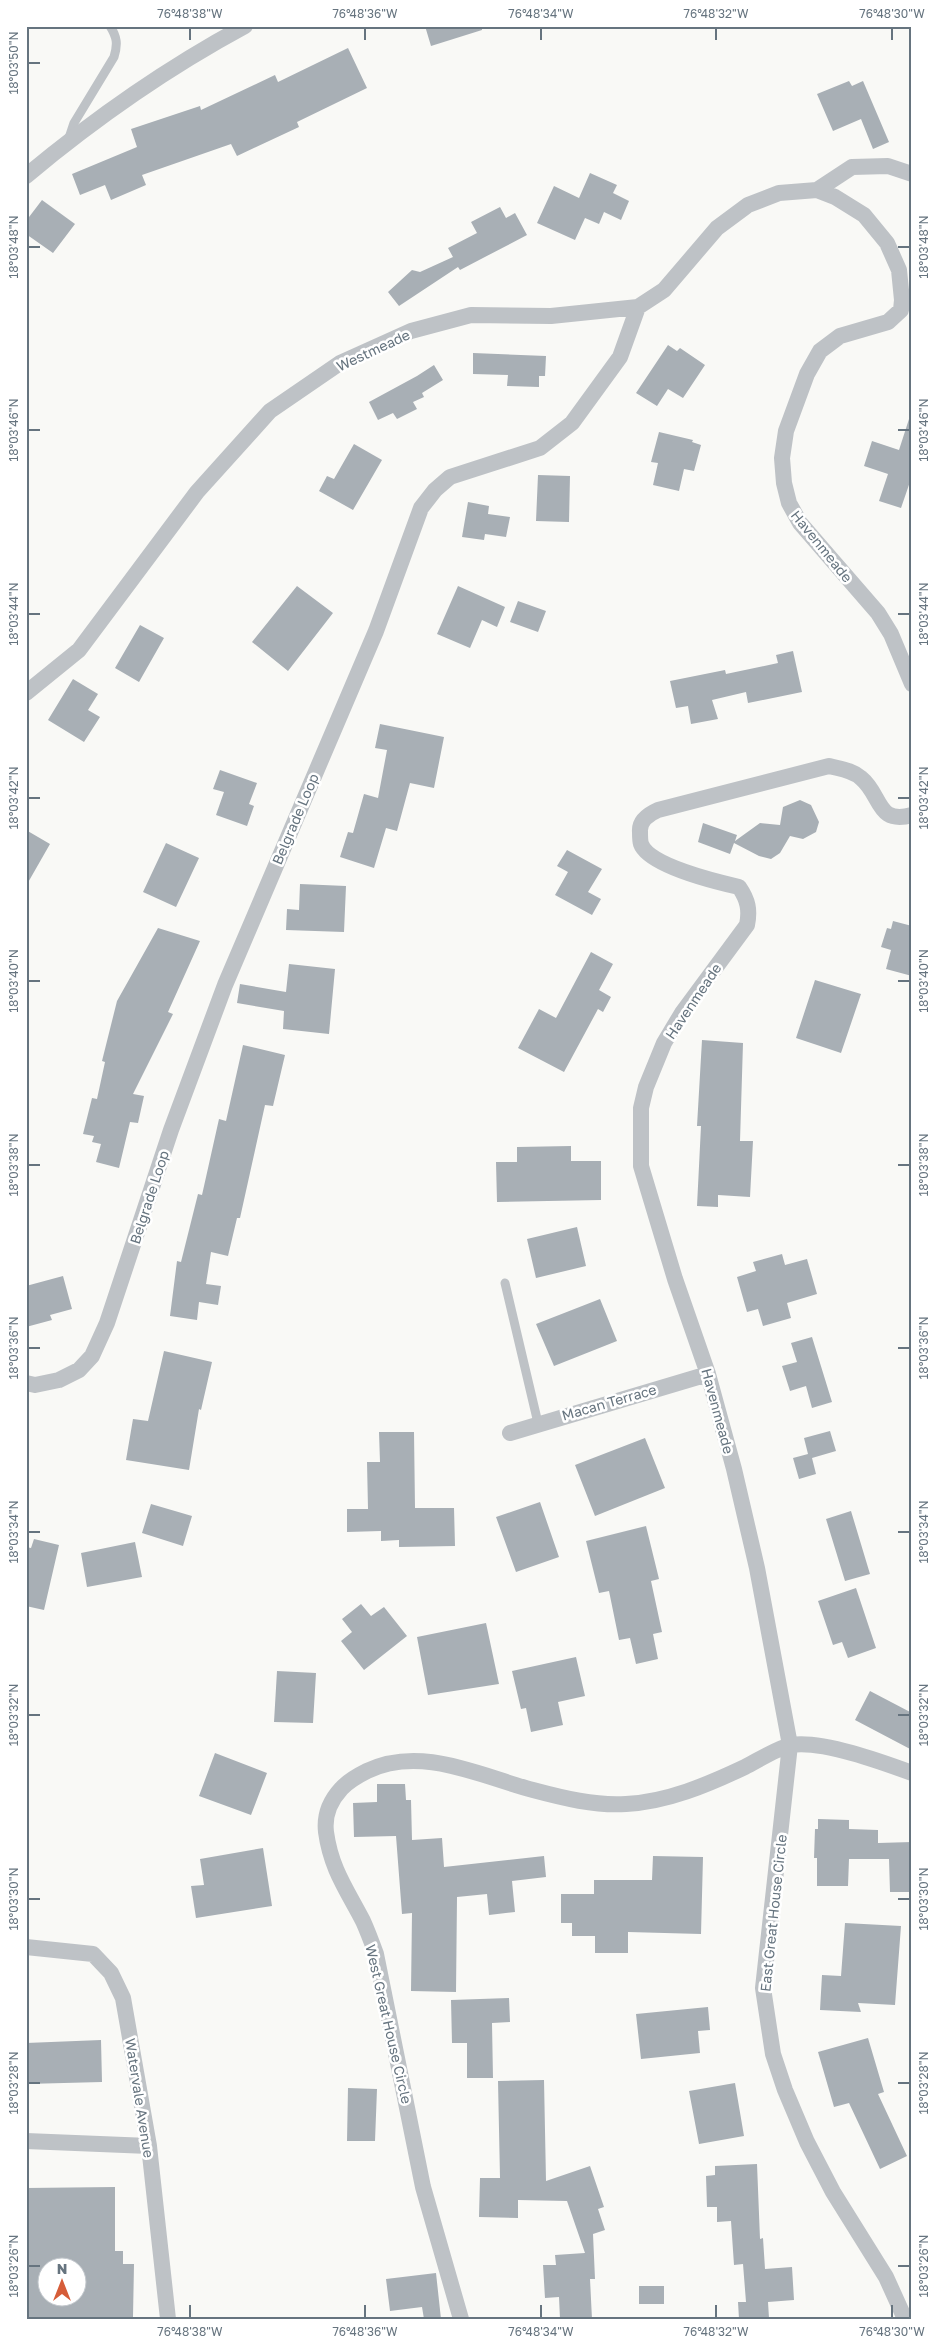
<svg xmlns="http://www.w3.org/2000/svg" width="938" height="2345" font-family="'Golos Text',sans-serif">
<rect width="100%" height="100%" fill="#f9f9f6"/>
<path fill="#a8afb5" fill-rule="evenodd" d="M425,26H482V30L431,46Z
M348,48L367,88L297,122L299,127L237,156L231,144L142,175L146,185L111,200L105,185L80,195L72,174L137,147L131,129L200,106L201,110L275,75L278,82Z
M849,81L852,86L863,81L889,142L873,149L861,119L833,131L817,94Z
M590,173L617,185L613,193L629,201L621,220L604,212L599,224L585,218L575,240L537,223L554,186L579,198Z
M42,200L75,224L53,253L26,234V221Z
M500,207L506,218L515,213L527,235L460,270L458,267L399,306L388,292L412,270L420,272L453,257L448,248L477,233L471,222Z
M668,345L677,351L680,348L705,365L683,398L668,389L657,406L636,393Z
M473,353L546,356L545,376H539V387L507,386L508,375L473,374Z
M434,365L443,380L422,393L424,397L413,402L417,409L397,419L393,413L378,420L369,402L417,376Z
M909,419L912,420V476L901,508L879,501L888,474L864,466L872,441L899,450Z
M659,432L693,440L692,442L701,445L694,471L684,469L679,491L653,485L658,463L651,462Z
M354,444L382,460L353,510L319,491L327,476L334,479Z
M538,475L570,476L569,522L536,521Z
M468,502L489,506L488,514L510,517L506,537L485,534L484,540L462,537Z
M297,586L333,613L288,671L252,642Z
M458,586L505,607L497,627L482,620L470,648L437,634Z
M518,601L546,611L538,632L510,622Z
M140,625L164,638L139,682L115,668Z
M793,651L802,692L748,703L746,692L712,700L718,719L691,724L688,706L676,708L670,681L725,670L726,674L778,663L776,655Z
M73,679L98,694L88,710L100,717L84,742L48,720Z
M380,724L444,737L434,788L410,783L397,831L386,828L374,868L340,857L348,832L353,833L364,794L378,798L387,750L375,748Z
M220,770L257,783L249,804L254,806L247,826L216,815L224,792L213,789Z
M800,800L811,805L819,822L816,832L803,839L790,836L780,853L771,859L759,856L734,843L730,854L698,842L703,823L737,835L735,841L760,823L780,825L783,807Z
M26,830L50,844L26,886Z
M166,843L199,858L176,907L143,892Z
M567,850L602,869L588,892L601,899L592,915L555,895L568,872L557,866Z
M300,884L346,886L344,932L286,930L287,909L299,910Z
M893,921L912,926V976L886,969L891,950L881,947L887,928L891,929Z
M158,928L200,941L168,1012L173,1014L133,1094L144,1096L138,1123L130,1122L119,1168L96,1162L101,1144L92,1142L94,1136L83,1134L92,1098L97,1099L105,1062L102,1061L117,1001Z
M591,952L613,964L599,990L611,997L603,1012L598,1009L564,1072L518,1048L539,1009L556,1018Z
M289,964L335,969L329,1034L283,1029L284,1011L237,1003L240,984L286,992Z
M815,980L861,994L841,1053L796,1038Z
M702,1040L743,1043L740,1141H753L750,1197L718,1195V1207L697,1206L701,1126H697Z
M243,1045L285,1055L273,1106L265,1105L240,1218H237L228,1256L211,1252L206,1284L221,1286L218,1305L199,1302L197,1320L170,1316L177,1261L181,1262L198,1194L202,1195L219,1119L226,1121Z
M571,1146V1161H601V1200L497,1202L496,1162H517V1147Z
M577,1227L586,1266L536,1278L527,1239Z
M782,1254L785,1265L807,1259L817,1294L787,1303L791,1318L763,1326L758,1309L747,1312L737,1277L756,1271L753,1262Z
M63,1276L72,1309L50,1315L52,1320L26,1327V1286Z
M600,1299L617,1341L554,1366L536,1324Z
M812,1337L832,1402L812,1408L806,1386L790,1391L782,1366L797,1362L791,1343Z
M164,1351L212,1362L201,1410L199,1409L189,1470L126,1460L133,1419L148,1421Z
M830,1431L836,1451L812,1458L816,1474L799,1479L793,1458L808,1454L804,1438Z
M379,1432H414L415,1508H454L455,1546L399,1547V1540L381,1541V1531L347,1532V1509H368L367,1462H380Z
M645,1438L665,1488L595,1516L575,1465Z
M540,1502L559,1557L516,1572L496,1517Z
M151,1504L192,1516L183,1546L142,1533Z
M851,1511L870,1574L845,1581L826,1519Z
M646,1526L659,1579L651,1581L662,1632L653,1634L658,1659L636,1664L630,1638L619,1640L609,1591L599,1593L586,1541Z
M34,1539L59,1545L44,1610L26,1606V1547L31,1548Z
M135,1542L142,1577L87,1587L81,1553Z
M856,1588L876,1648L848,1658L842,1642L833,1645L818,1601Z
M361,1604L371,1616L384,1607L407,1636L364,1670L341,1641L352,1632L342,1619Z
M486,1623L499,1684L428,1695L417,1637Z
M576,1657L585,1696L558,1702L563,1725L531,1732L526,1708L521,1709L512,1671Z
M277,1671L316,1673L313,1723L274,1722Z
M870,1691L912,1713V1750L855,1720Z
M215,1753L267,1773L251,1815L199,1796Z
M377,1784H405L406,1800H411L412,1840L442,1838L444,1867L544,1856L546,1877L512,1881L515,1912L489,1915L487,1894L457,1897L456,1992L411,1991L412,1913L402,1914L396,1836L354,1837L353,1803L377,1802Z
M818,1819L849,1820V1829L878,1830V1843L912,1842V1892H890L889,1859H849L848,1886H817V1858H814L815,1829H818Z
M263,1848L272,1906L196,1918L191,1886L204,1885L200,1859Z
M653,1856L703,1857L701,1934L628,1932V1953H595V1936H572V1923H561V1894H594V1880H652Z
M845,1923L901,1926L895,2005L858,2003L861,2012L820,2010L822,1975L841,1976Z
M509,1998L510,2022L492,2023L493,2078H467V2043H452L451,2000Z
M708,2007L710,2030L698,2031L700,2053L641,2059L636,2014Z
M868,2038L884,2092L878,2094L907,2156L880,2169L849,2103L834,2107L818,2052Z
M101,2040L102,2082L26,2084V2043Z
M544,2080L546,2181L590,2166L604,2207L598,2209L605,2230L593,2234L595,2279H590L592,2319H560L559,2297L545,2298L543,2265H556L555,2255L585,2253L567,2201L518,2200V2218L479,2217L480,2178H500L498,2081Z
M735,2083L744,2136L699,2144L689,2091Z
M348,2088L377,2089L375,2141H347Z
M757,2164L760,2239L763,2238L765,2269L792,2267L794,2300L768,2302L769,2318L739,2319L738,2302H746L743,2264L734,2265L731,2221L717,2222V2207H707L706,2176L715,2175V2166Z
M115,2187V2251H123V2264H134L133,2317L26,2318V2188ZM48,2268H78V2299H48Z
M436,2273L441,2319H424L422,2307L390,2311L386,2279Z
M639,2286H664V2304H639Z"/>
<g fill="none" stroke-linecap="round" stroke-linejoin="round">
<path stroke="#bec2c6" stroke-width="9" d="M69,138L74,123L114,57C118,44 117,37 110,26
M505,1283L538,1423"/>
<path stroke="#bec2c6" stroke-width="16" d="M26,176C93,120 169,67 245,26
M817,190L852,167L888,166L912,174
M26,693L79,650L197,492L270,411L340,363L411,331L471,315L551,316L638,307L664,290L717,228L748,205L779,193L817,190L835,197L864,215L887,243L899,270L902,300L901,310L888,322L840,336L820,351L807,374L786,431L782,458L784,483L789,503L800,523L878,613L891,634L912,684
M26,1383L35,1385L59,1380L79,1370L92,1356L107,1323L171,1130L225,985L376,631L421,508L435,490L450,477L540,448L572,423L620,357L638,307
M510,1433L708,1374
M26,1947L93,1954L111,1973L123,1998L149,2146L168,2319
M26,2141L149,2146
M461,2319L423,2187L376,1954C372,1943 368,1932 363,1921C347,1890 331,1869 326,1832C324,1815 330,1801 341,1789C348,1781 357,1776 367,1771C421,1745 480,1776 533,1790C563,1798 595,1806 626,1804C667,1802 707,1785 745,1767C757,1761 777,1748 791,1745C822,1740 882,1762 912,1773
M905,2319L886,2277L833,2192L807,2142L785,2090L773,2054L763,1988L790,1745L757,1568L734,1469L708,1374L675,1279L641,1166V1108L646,1087L664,1043L682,1013L747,925C750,910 748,900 739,887C717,882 649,866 641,844C640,841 640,835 640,832C639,821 649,814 658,810L829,766C840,769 852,770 861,778C882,795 876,825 912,815"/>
</g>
<path fill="none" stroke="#66747f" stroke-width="2" d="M190,28V40M365,28V40M541,28V40M716,28V40M892,28V40M28,63H40M28,247H40M898,247H910M28,430H40M898,430H910M28,614H40M898,614H910M28,798H40M898,798H910M28,981H40M898,981H910M28,1165H40M898,1165H910M28,1348H40M898,1348H910M28,1532H40M898,1532H910M28,1715H40M898,1715H910M28,1899H40M898,1899H910M28,2083H40M898,2083H910M28,2266H40M898,2266H910M190,2305V2318M365,2305V2318M541,2305V2318M716,2305V2318M892,2305V2318"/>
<g text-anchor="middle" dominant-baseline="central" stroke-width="5" stroke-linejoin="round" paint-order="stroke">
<g font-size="14" fill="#66747f" stroke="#fff">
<text transform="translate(373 350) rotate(-25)">Westmeade</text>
<text transform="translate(822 546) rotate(51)">Havenmeade</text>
<text transform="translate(295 819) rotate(-67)">Belgrade Loop</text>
<text transform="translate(693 1001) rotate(-56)">Havenmeade</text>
<text transform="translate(149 1197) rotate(-72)">Belgrade Loop</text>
<text transform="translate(609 1402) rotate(-16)">Macan Terrace</text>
<text transform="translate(718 1411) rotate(75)">Havenmeade</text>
<text transform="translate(773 1913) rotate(-84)">East Great House Circle</text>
<text transform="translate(389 2024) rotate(77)">West Great House Circle</text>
<text transform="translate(140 2098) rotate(81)">Watervale Avenue</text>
</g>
</g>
<rect width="938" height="2345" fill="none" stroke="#ffffff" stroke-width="55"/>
<g transform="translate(62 2282)"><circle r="24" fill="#ffffff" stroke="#c2c7cc"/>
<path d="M0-4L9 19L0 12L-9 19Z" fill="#d65d39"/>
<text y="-8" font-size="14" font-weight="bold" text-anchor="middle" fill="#66747f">N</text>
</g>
<rect x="28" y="28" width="882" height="2290" fill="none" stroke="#66747f" stroke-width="2"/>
<g font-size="12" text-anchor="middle" fill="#66747f">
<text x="190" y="18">76°48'38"W</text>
<text x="365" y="18">76°48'36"W</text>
<text x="541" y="18">76°48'34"W</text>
<text x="716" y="18">76°48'32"W</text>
<text x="892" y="18">76°48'30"W</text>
<text transform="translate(14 63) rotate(-90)" y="4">18°03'50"N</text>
<text transform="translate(14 247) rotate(-90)" y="4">18°03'48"N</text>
<text transform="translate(924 247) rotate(-90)" y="4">18°03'48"N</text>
<text transform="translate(14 430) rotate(-90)" y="4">18°03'46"N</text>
<text transform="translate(924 430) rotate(-90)" y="4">18°03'46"N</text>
<text transform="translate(14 614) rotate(-90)" y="4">18°03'44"N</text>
<text transform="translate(924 614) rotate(-90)" y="4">18°03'44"N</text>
<text transform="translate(14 798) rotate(-90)" y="4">18°03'42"N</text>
<text transform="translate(924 798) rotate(-90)" y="4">18°03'42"N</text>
<text transform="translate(14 981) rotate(-90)" y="4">18°03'40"N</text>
<text transform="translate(924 981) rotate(-90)" y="4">18°03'40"N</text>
<text transform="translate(14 1165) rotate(-90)" y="4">18°03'38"N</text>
<text transform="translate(924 1165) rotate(-90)" y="4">18°03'38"N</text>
<text transform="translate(14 1348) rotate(-90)" y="4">18°03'36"N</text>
<text transform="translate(924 1348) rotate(-90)" y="4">18°03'36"N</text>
<text transform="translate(14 1532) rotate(-90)" y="4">18°03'34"N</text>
<text transform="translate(924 1532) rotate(-90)" y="4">18°03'34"N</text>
<text transform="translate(14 1715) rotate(-90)" y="4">18°03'32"N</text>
<text transform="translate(924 1715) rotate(-90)" y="4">18°03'32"N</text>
<text transform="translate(14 1899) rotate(-90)" y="4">18°03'30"N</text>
<text transform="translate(924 1899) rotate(-90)" y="4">18°03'30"N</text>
<text transform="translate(14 2083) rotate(-90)" y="4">18°03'28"N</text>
<text transform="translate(924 2083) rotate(-90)" y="4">18°03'28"N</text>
<text transform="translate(14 2266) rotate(-90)" y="4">18°03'26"N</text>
<text transform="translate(924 2266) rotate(-90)" y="4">18°03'26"N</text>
<text x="190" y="2336">76°48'38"W</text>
<text x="365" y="2336">76°48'36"W</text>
<text x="541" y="2336">76°48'34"W</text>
<text x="716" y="2336">76°48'32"W</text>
<text x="892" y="2336">76°48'30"W</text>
</g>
</svg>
